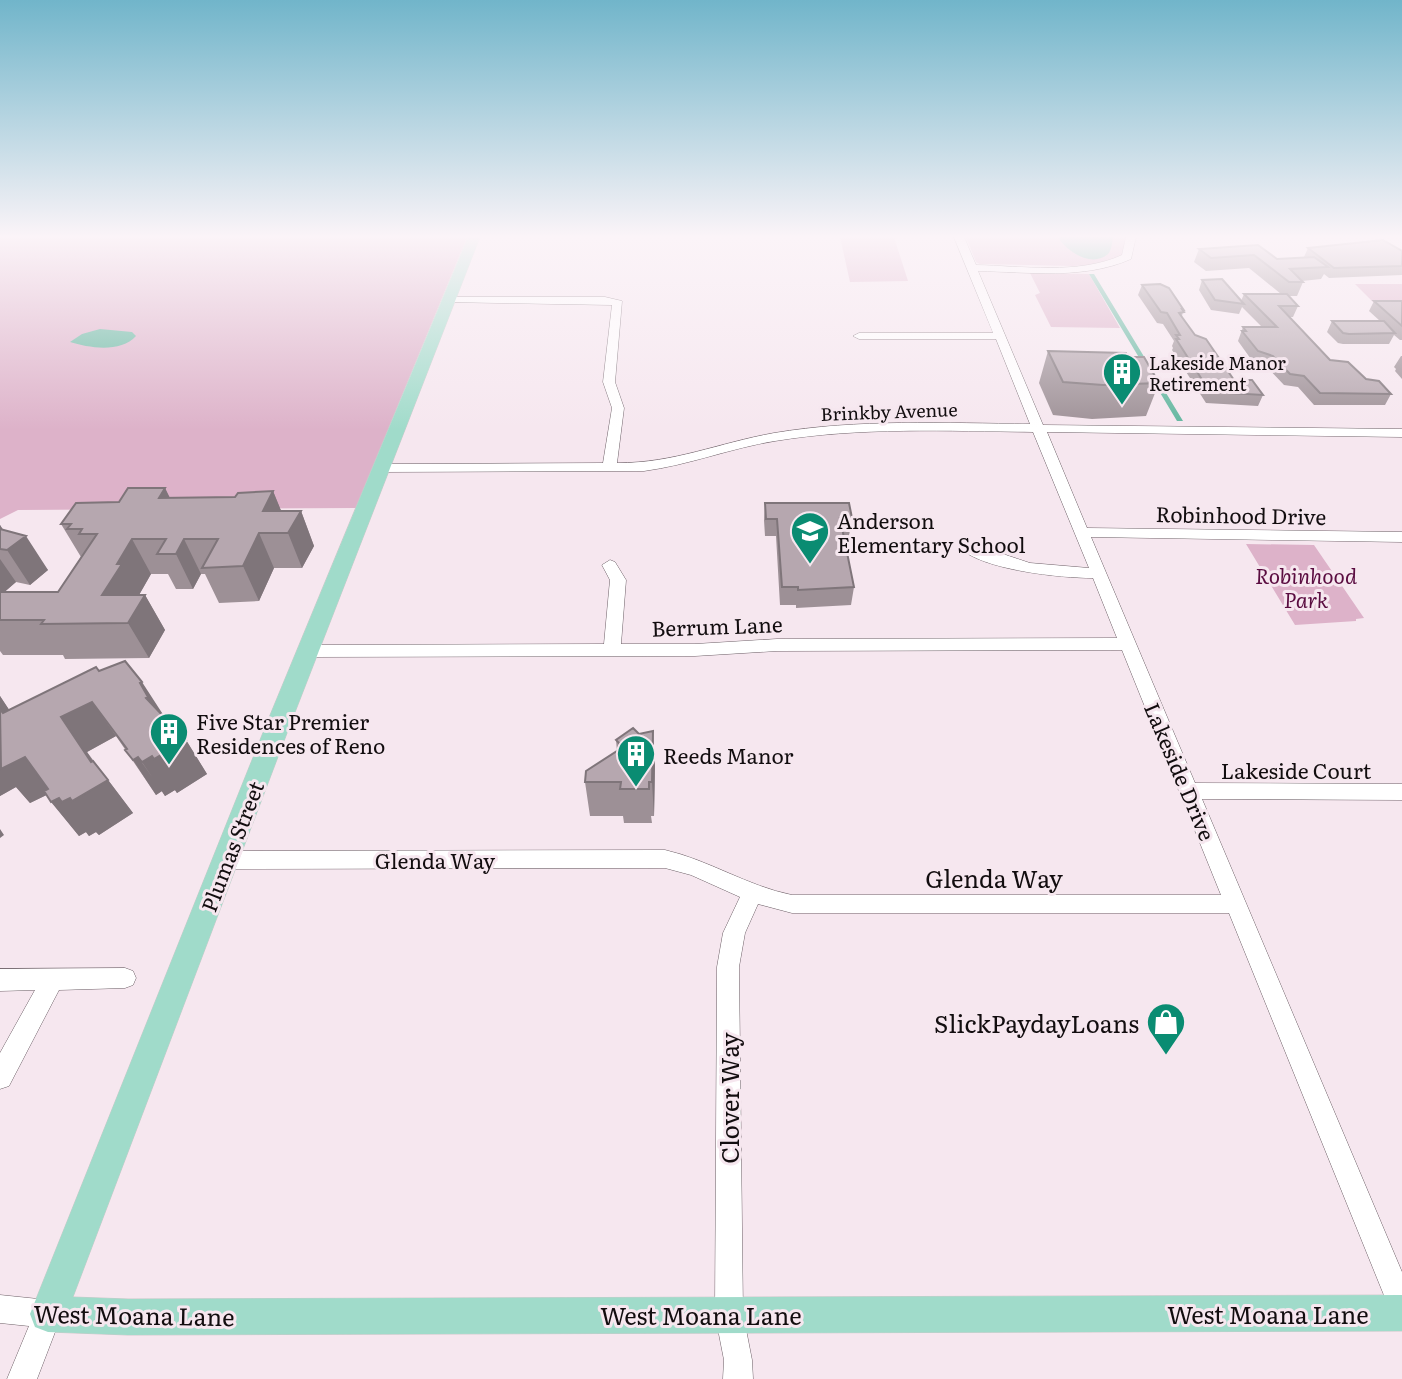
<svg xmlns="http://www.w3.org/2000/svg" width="1402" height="1379" font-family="Literata,serif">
<rect width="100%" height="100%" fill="#f6e7ef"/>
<path fill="#ddb2c9" d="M0,237H467L356,508L18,510L0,519Z
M840,237H894L908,281L850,282Z
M966,237H1127L1123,255L1104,264L1073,266L980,264L976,262Z
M1030,273L1089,274L1120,328L1051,327L1035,295L1040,293Z
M1355,284H1402V306H1377Z
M1246,544L1314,545L1364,618L1356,619V621L1295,625Z"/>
<path fill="#60b69e" d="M1058,237H1113C1112,242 1112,250 1108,254C1092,268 1067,252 1058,237Z
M1089,274H1094L1183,421H1177Z
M100,329L132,332L136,336C121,353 89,348 70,342L82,334Z"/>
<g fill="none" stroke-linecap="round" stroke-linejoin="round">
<g stroke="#6d6067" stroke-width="1">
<path id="minor" d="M954,237H964L976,265C1022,266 1079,275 1122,255L1126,237H1136L1131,259C1084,280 1028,272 978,271L1043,425L1402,429V437L1047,432L1087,528L1402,532V542L1091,537L1195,783L1402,784V800L1202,799L1402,1272V1319L1392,1315L1229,913H792L758,904L745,933L739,967L743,1314L752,1360L753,1379H723L724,1360L715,1314L717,967L723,933L740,897L691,875L665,868L226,869L219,866L216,860L219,854L226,851L665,850C709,860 747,886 792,895H1221L1122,650L777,651L695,656L309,657L301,651L309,645L604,644L610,580L602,565L610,560L615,562L626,580L621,644H695L777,639L1117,638L1093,578C1061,578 981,570 959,547L967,542L1030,563L1089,568L1033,432C948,431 859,427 775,441C731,448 689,465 644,471L381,472L374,468L381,464L603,463L612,408L603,382L612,305L445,302V298L449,297H605L622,301L615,382L624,408L617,463C675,463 718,443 774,433C857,419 946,423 1030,424L996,339H859L853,336L859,333H993Z
M125,968L133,971L136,978L133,985L125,988L59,990L9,1086L0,1089V1053L35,990L0,991V969Z
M0,1295L48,1300L58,1304L62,1314L37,1379H7L29,1326L0,1323Z"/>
</g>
<g stroke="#cbcaca" stroke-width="1">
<path id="major" d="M468,237H480L292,720L73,1297L128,1299L1402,1295V1331L128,1335L48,1332L35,1327L30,1314L268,720Z"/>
</g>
<use href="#minor" fill="#fff" fill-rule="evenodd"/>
<use href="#major" fill="#a0dbca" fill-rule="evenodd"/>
</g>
<path fill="#9d9096" d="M1258,245L1277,259L1304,257L1308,248L1402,251V275L1329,278L1324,274L1321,279L1302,281L1303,282L1297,296H1288L1298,306L1293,317H1289L1330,360L1366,379L1391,394L1385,405H1314L1298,387L1284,385L1267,367L1253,362L1238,341L1243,327H1262L1242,307L1239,314L1211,310L1199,290L1202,280L1241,301L1244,294H1281L1249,268L1206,271L1194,262L1199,249Z
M1142,285L1183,309L1182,317L1195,335L1234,380L1263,395L1258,406L1206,403L1172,350L1173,348L1172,346L1174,341L1163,324L1157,323L1138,295Z
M1374,301H1402V340H1400L1394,335L1389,344H1343L1338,343L1327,332L1332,321H1380L1369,311Z
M1048,351L1128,357L1159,383L1146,416L1092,419L1053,415L1039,383Z
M1401,356H1402V379L1395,371L1396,369L1394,367Z
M165,488L170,498L235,497L273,491L281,511H301L314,546L302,568H274L259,601L219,603L205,574H201L193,589H176L168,574H151L139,595H145L165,630L149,658L65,659L63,655H3L0,651V525L3,530L48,570L30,585L16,582L4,592H58L81,557L61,524L119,502Z
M765,503L852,518L849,536H844L854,587L851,605L796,608V605H780L776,536H765L764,520Z
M99,671L164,716L186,740L207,774L177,793L175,790L165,796L162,791L156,795L116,736L87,752L133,813L99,835L96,832L89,836L86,832L79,836L46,795L30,803L16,787L0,796V696L9,710Z
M616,740L655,765L654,816H651L652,823H624L623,816H590L585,782L617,751Z"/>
<path fill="#7f757a" d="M165,488L182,523L159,498Z
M273,491L287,525L263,511Z
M301,511L314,546L302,568L288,533Z
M0,525L13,545L26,536L48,570L30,585L7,550L0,549Z
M259,533L274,568L259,601L243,566Z
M132,539L151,574L139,595H102L117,564Z
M184,539L201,574L193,589L176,554Z
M0,559L16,582L0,596Z
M145,595L165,630L149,658L128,623Z
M142,682L164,716L146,698L140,683Z
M0,696L18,723L31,747L0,709Z
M92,702L116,736L87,752L106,781L108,780L133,813L99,835L96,832L89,836L86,832L79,836L51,802L91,762L61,717Z
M653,731L655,765L654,816L652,782Z
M186,740L207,774L177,793L154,759Z
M152,756L175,790L165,796L142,762Z
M25,757L53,792L30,803L16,787L0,796V764Z
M138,757L162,791L156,795L133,760Z
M0,829L4,835L0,838Z"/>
<path fill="#b6a7af" stroke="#7f757a" stroke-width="2" d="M1383,240L1402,251V266L1334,268L1308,248Z
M1258,245L1277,259L1314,257L1328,267L1290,269L1303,282H1289L1254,255L1211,258L1199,249Z
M1222,279L1244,304L1215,300L1202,280Z
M1160,284L1169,288L1183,309L1181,308L1184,312L1179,313L1195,335L1206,339L1234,380H1252L1263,395L1210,392L1176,339H1179L1176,335H1180L1167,313L1161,312L1142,285Z
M1244,294H1287L1298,306H1279L1330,360L1348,362L1366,379L1379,381L1391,394L1320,393L1304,376L1290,374L1273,356L1258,351L1242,331H1246L1243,327H1277Z
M1374,301H1402V326Z
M1332,321H1384L1395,333L1349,334L1343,333Z
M1048,351L1126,353L1128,357H1144L1159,383L1103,385L1063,382Z
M128,488H165L159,498L235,497L238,493L273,491L263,511H301L288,533H259L243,566L202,568L218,539H184L176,554H157L166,539H132L117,564H122L102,595H145L128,623L41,624L44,620H0V592H58L97,534H79L82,529H67L71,524H61L76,503L119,502Z
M765,503H849L852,518H840L854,587L798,590V587H782L777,519H766Z
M0,529L26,536L7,550L0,549Z
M125,661L142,682L140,683L148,697L146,698L186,740L154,759L152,756L142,762L138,757L133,760L125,750L127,749L92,702L61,717L91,762L93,761L108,780L72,801L70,798L62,802L59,798L51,802L44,791L48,789L25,757L1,769L0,709L3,713L96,667L99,671Z
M633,728L639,734L653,731L652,782H649V789H620L621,782H585L586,771L623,747L616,740Z"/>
<linearGradient id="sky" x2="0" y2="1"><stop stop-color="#71b5ca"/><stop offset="0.55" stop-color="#fbf4f8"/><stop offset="1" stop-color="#fbf4f8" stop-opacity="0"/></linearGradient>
<rect width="1402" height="430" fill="url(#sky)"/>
<defs>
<g id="building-pin" transform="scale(2.0125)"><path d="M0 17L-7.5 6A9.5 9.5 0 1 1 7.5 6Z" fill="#0a8c72" stroke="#f6e7ef"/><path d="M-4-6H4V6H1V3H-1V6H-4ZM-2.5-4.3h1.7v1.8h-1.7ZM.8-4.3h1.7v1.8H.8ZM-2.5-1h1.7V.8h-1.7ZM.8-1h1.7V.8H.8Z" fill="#fff"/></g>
<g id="school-pin" transform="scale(2.0125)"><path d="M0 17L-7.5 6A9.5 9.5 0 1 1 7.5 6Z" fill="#0a8c72" stroke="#f6e7ef"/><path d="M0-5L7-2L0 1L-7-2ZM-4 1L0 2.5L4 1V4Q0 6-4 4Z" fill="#fff"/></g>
<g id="shop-pin" transform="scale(2.0125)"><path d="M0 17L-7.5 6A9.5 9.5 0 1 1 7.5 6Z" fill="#0a8c72" stroke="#f6e7ef"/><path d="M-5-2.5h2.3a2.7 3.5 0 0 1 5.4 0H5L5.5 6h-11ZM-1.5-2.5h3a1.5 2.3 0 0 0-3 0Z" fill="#fff"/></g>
</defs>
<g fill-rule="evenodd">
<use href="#building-pin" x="1122" y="372"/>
<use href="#school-pin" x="810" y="531"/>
<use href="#building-pin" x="169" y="732"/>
<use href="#building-pin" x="636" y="754"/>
<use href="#shop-pin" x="1166" y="1022"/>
</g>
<g text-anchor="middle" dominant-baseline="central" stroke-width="6" stroke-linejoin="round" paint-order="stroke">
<g font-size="18" fill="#120d0f" stroke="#f6e7ef" text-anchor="start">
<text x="1149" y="362">Lakeside Manor<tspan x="1149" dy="21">Retirement</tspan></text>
</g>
<g font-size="18" fill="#120d0f" stroke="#f6e7ef">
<text transform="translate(889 411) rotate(-2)">Brinkby Avenue</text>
</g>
<g font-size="21" fill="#120d0f" stroke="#f6e7ef">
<text transform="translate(1241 514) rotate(1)">Robinhood Drive</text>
<text transform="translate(717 625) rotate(-2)">Berrum Lane</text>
<text x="1296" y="769">Lakeside Court</text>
<text transform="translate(1181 771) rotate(67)">Lakeside Drive</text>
<text transform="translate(231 846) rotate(-69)">Plumas Street</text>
<text x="435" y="859">Glenda Way</text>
</g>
<g font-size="21" fill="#120d0f" stroke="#f6e7ef" text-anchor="start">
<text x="837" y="519">Anderson<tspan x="837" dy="24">Elementary School</tspan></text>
<text x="196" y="720">Five Star Premier<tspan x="196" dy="24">Residences of Reno</tspan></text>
<text x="663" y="754">Reeds Manor</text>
</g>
<g font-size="21" font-style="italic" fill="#5a0c40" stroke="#f6e7ef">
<text x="1306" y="574">Robinhood<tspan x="1306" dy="24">Park</tspan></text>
</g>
<g font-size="24" fill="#120d0f" stroke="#f6e7ef">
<text x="994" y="877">Glenda Way</text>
<text transform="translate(728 1098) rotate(-90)">Clover Way</text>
<text x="1268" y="1313">West Moana Lane</text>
<text transform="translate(134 1314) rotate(1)">West Moana Lane</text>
<text x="701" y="1314">West Moana Lane</text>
</g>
<g font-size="24" fill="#120d0f" stroke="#f6e7ef" text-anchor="end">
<text x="1139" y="1022">SlickPaydayLoans</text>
</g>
</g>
</svg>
